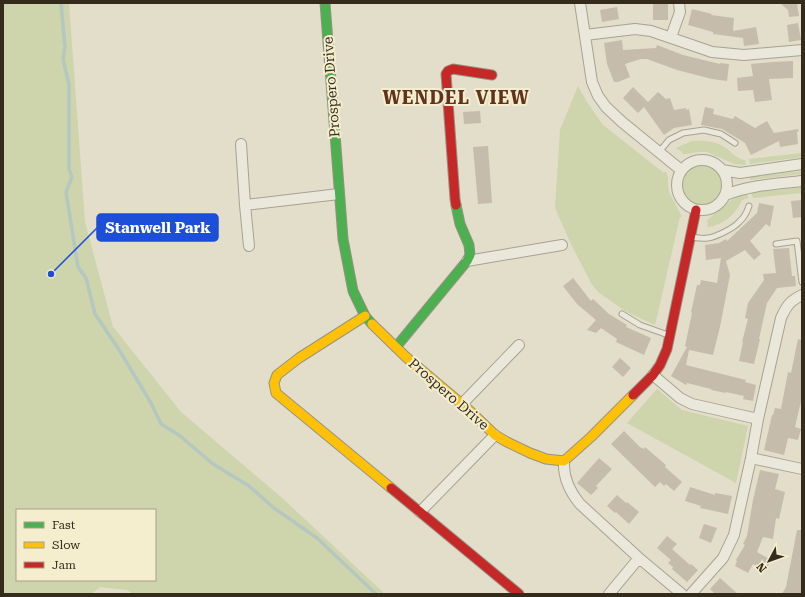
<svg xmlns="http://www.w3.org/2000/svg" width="805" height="597" font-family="'Roboto Serif',serif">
<rect width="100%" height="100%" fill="#e2deca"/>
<path fill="#ced4ac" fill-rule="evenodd" d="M3,3H69L85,222L113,327L181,412L280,496L385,594H133L127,590L100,587L91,594H4L3,589ZM17,510H155V580H17Z
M578,86L587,102L603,125L664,173L666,171L668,178V185L669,192L682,217H680L655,325L625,311L598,292L591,283L570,242L555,208L560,130Z
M692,141C704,140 716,141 726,148C733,153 736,159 745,160L746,165L734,164L707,152H698L687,154H682V152L676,148Z
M802,153V157L750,164L749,159Z
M681 184a21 21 0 1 1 42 0a21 21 0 1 1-42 0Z
M802,171V174L750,180V177Z
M802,187V193L753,198L751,193Z
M748,193V198L742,200C736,214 723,226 707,227L708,222L706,221L713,215L719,211L731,200L742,195Z
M657,389L682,410L748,426L736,483L627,423Z"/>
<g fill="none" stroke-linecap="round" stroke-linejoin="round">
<path stroke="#b5c8bf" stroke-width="3.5" d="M61,3L65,47L63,59L69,85V169L72,177L66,192L78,267L86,278L95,314L118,348L151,403L161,424L179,435L213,464L249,486L274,508L317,538L376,594"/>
</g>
<path fill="#c6bcab" d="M653,3H668V20H653Z
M780,3H797L799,16L789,17L788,10Z
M617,7L619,19L602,22L600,10Z
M692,9L712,14L711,15L734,18L733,31L756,27L759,44L744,46L743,38L713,34V32L688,25Z
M798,23L801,40L789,42L787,25Z
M622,40L623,50L656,48L657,45L683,55L720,64V63L729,64L727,81L712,79L677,70L647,59H641L625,64L630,77L618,82H614L607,64L604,43Z
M793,61V78L769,79L772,100L755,102L753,90L738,91L737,78L753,76L751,64L773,62Z
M633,87L648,102L658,92L666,99L670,98L674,110L686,108V110L689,109L692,125L674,128L664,135L644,107L647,104L638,113L623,98Z
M705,107L714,109L713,114L733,119L735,116L755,128L767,121L774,133L798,129L799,131L797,132L798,144L780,147L779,141L751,155L745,143L722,129L701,125Z
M480,111L481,123L464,124L463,112Z
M488,146L492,203L478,204L473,147Z
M802,200V217L793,218L791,201Z
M759,203L774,206L770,227L766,224L750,241L761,254L754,260L745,250L726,261L730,275L720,327L713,355L689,350L686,365L746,380L745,382L756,385L753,401L743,399L744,396L726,392V393L711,390V389L687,383L686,385L671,376L687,347L685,346L692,313L691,312L697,285H700L701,280L717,283L721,258L706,260L705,245L719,243L726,239L727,241L757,213Z
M789,248L792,276H795L796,286L777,288L767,303L759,339H760L754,364L739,361L743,342H742L748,319L745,318L748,303L764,280L763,274L776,273L773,249Z
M573,278L591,301L593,299L609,314L627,325L626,327L651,338L644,355L616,342L617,339L601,328L596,333L587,330L596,320L577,304L563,286Z
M798,339L802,340V397L795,427L801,429L798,440L788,438L784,455L764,450L772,415H773L775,408L781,409L788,372L791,373Z
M620,358L631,368L623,377L612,367Z
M624,431L640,447L644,449L645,447L666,465L665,467L682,482L674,491L666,484L664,486L660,482L655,487L611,444Z
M599,458L612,469L596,486L598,488L591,495L577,483Z
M760,470L779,474L775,489L785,492L779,519L776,518L773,539L763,537L757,552L771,560L765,571L753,564L748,573L735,566L737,561L736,560L745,545L743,544L747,536L753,500Z
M690,487L715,495V493L732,496L728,514L700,508L701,506L685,501Z
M617,495L626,503L627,502L639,512L629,524L616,512L615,513L607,506Z
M704,524L717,528L711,543L699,538Z
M797,530H802V594H782L786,587Z
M667,536L677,544L672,549L690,565L691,564L698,570L687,582L672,569L673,567L668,563L671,560L657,548Z
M720,578L738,594H715L710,589Z"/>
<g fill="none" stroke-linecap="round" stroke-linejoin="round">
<g stroke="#a7a294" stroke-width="7">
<path id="lane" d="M659,152L669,140L683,133L704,130L721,134L735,143
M692,237C697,238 703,239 708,238C716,237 734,228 739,222C744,218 747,212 749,206
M776,244L797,241L802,282
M622,314L640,325L668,335"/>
</g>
<g stroke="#a7a294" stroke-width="12">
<path id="street" d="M580,3L592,82L598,96L606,107L622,122L681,170
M585,35L635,29L651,31L712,52L744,55L802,50
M671,37L680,12L679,3
M241,144L245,205L249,246
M677 185a25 25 0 1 1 50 0a25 25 0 1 1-50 0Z
M722,170L740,173L802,164
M725,195C750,185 776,184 802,181
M245,205L339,194
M467,261L562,245
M653,375L680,398L692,404L758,419
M462,404L519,345
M751,458L802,469
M564,461C563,477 570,492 580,504L639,558L682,594
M420,512L495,435
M609,594L639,558
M691,594L723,558L734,535L751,458L758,419L781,318C787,305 790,301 802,295"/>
</g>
<g stroke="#979283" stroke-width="11">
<path id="fast" d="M325,3L343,239L353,291L365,316L372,324
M396,347L467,261L470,255L469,245L460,224L456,205"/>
</g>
<g stroke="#979283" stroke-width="11">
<path id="slow" d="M365,316L299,358L277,375L274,383L276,393L391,488
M372,324L406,357L470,411L495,435L507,442L530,453L546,459L564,461L591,437L633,395"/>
</g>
<g stroke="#979283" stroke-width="11">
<path id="jam" d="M456,205L455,199L446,74L448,71L453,69L492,75
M633,395L653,375L660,365L667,349L696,210
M391,488L519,594"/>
</g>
<use href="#lane" stroke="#eae7db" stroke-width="5"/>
<use href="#street" stroke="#eae7db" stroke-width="10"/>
<use href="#fast" stroke="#4caf50" stroke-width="9"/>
<use href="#slow" stroke="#ffc107" stroke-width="9"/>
<use href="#jam" stroke="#c62828" stroke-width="9"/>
</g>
<g text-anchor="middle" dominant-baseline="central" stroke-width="4" stroke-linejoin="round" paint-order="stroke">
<g font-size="14" fill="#352b1c" stroke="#f5eece">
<text transform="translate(331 87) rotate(-94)">Prospero Drive</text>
<text transform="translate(449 394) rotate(41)">Prospero Drive</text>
</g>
<g font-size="18" font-weight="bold" letter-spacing="1" fill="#61321c" stroke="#f5eece">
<text x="456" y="97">WENDEL VIEW</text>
</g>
</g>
<path fill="none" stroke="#1d4ed8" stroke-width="1.5" d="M51 274L97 228"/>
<circle fill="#1d4ed8" stroke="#f5eece" stroke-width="1.5" cx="51" cy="274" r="4"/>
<rect fill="#1d4ed8" stroke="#1d4ed8" stroke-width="1.5" x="97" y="214" width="121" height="27" rx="4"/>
<g font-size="15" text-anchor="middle" font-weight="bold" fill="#fff">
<text x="158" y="233">Stanwell Park</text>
</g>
<rect width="805" height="597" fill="none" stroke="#352b1c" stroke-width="8"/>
<rect x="16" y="509" width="140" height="72" fill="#f5eece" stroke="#a8a087"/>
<rect x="24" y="522" width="20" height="6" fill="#4caf50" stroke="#a8a087"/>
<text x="52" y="529" font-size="12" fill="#352b1c">Fast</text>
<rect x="24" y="542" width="20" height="6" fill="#ffc107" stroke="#a8a087"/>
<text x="52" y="549" font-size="12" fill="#352b1c">Slow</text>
<rect x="24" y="562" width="20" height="6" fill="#c62828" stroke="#a8a087"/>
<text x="52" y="569" font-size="12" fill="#352b1c">Jam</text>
<g transform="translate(769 561) rotate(229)" stroke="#f5eece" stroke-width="3" paint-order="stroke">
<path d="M0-3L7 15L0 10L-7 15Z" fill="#352b1c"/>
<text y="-6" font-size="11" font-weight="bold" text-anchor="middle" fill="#352b1c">N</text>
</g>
</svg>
